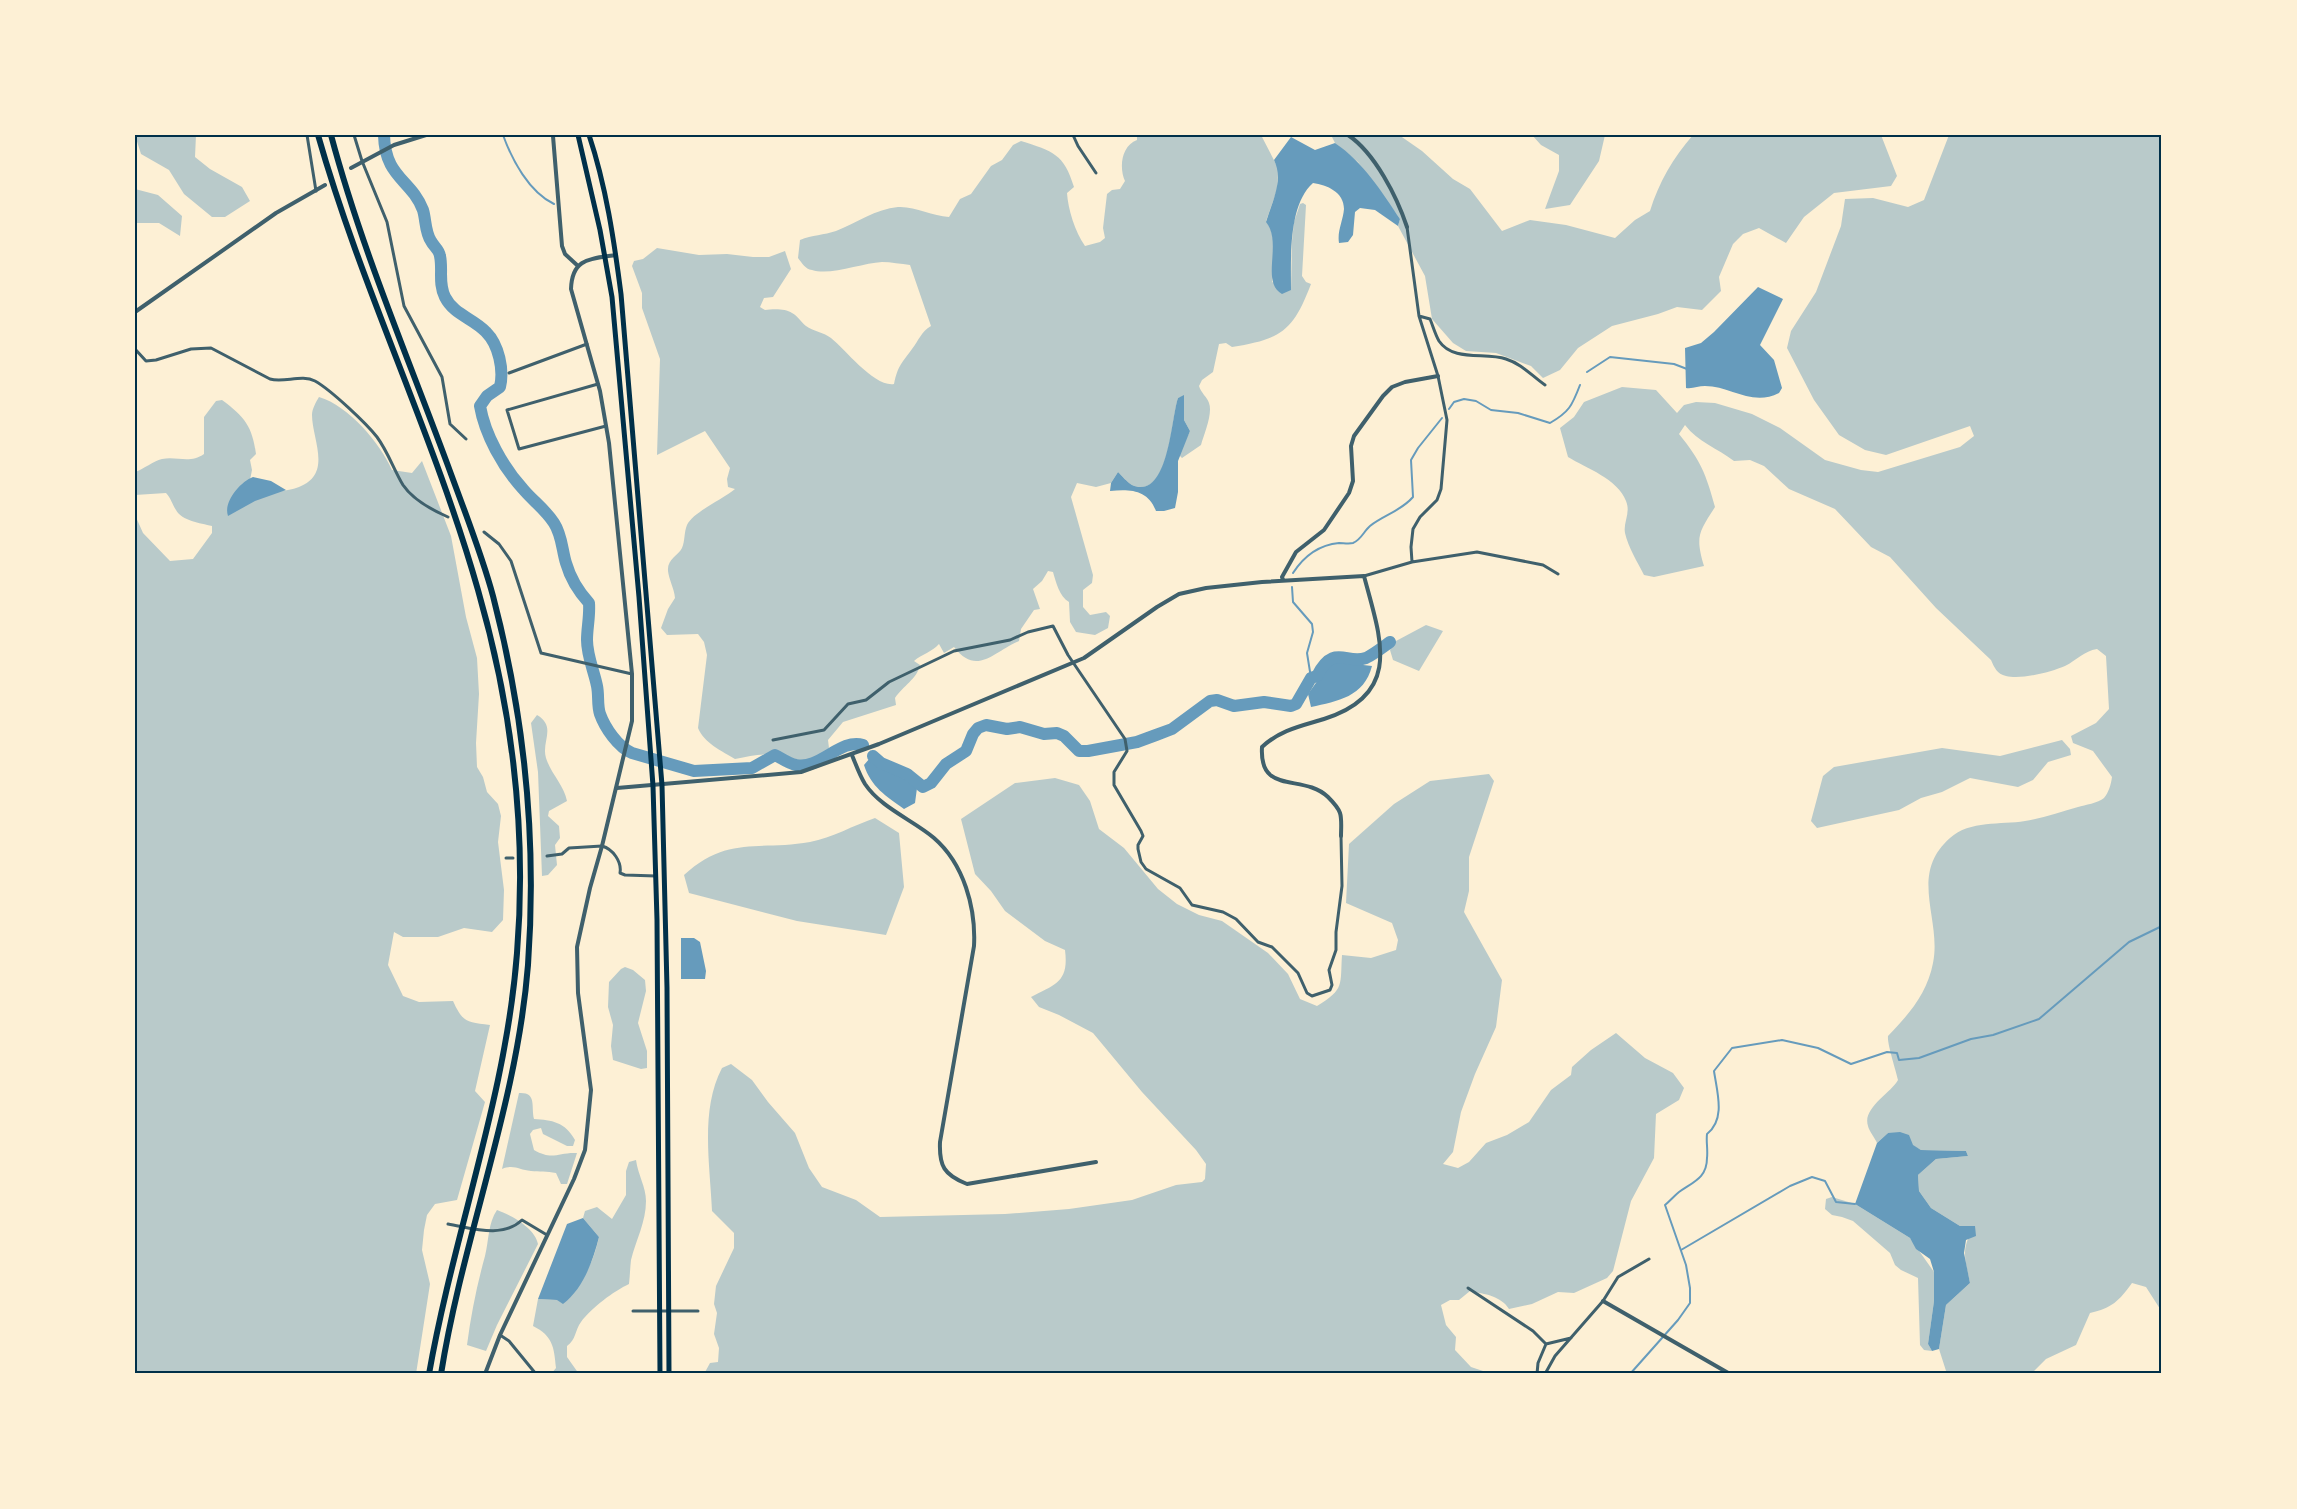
<svg xmlns="http://www.w3.org/2000/svg" width="2297" height="1509" font-family="'Varela Round',sans-serif">
<rect width="100%" height="100%" fill="#fdf0d5"/>
<path fill="#b9caca" d="M135,135H196L195,157L210,169L242,187L250,201L225,217H212L184,194L169,170L141,154Z
M1137,135H1261L1278,168L1277,190L1266,221C1279,238 1272,263 1272,282L1291,290L1292,241L1294,222L1300,204L1303,203L1306,205L1302,276L1306,282L1311,284C1293,331 1282,339 1232,347L1226,343L1219,344L1213,372L1202,380L1199,386C1201,393 1207,397 1209,403C1213,414 1204,434 1201,445L1182,458L1179,455L1190,431L1184,420V396L1178,398C1171,418 1170,501 1132,485C1127,482 1122,476 1118,472L1111,483L1096,487L1077,483L1071,497L1093,575L1092,583L1083,590V607L1090,615L1106,612L1110,616L1108,628L1095,635L1076,632L1070,622L1069,602C1059,596 1056,582 1053,572L1048,571L1042,581L1033,589L1040,609L1034,610L1021,629L1019,641C994,651 977,677 954,647L944,653L939,644C932,652 922,654 914,661L920,665C917,679 903,686 895,698L896,705L843,722L828,740L829,748L821,758L799,764C776,750 760,754 735,759C722,751 704,743 698,728L707,655L704,642L698,634L667,635L661,628L668,609L675,598C674,588 669,580 668,571C667,559 678,556 682,548C685,541 684,532 687,525C693,512 722,500 735,489L728,487L727,479L730,468L705,431L657,455L660,359L642,308V293L632,266L634,261L643,259L657,248L699,255L727,254L753,257H769L785,251L791,269L773,297L764,298L760,307L765,310C772,309 785,308 792,313C798,316 801,322 806,326C813,331 823,332 831,338C846,350 874,387 894,384C898,365 902,363 912,349C919,340 921,332 931,326L910,265C901,264 891,262 882,262C862,263 830,276 812,270C805,269 802,263 798,258L800,240C812,235 824,235 836,231C856,223 876,209 898,207C915,206 932,216 949,217L960,199L971,194L991,166L1002,160L1013,145L1021,141C1053,151 1064,154 1074,187L1067,193C1068,209 1075,232 1085,246L1100,242L1105,238L1103,228L1107,194L1112,190L1120,189L1125,181C1119,168 1121,146 1137,140Z
M1331,135H1399L1422,151L1453,179L1470,189L1502,231L1530,220L1566,225L1615,238L1635,220L1650,211C1659,182 1673,158 1693,135H1881L1897,176L1891,186L1834,193L1804,217L1786,243L1759,228L1743,234L1733,244L1719,277L1721,291L1702,310L1677,307L1658,314L1612,326L1578,348L1560,370L1543,378L1531,366L1496,353L1466,351L1453,343L1432,319L1425,276L1398,226L1400,219L1358,162L1335,143Z
M1532,135H1605L1599,161L1570,205L1545,209L1559,171V155L1541,145Z
M1949,135H2162V1312L2146,1287L2132,1283C2119,1301 2112,1308 2090,1313L2076,1345L2046,1359L2031,1374H1947L1939,1349L1946,1305L1970,1283C1965,1258 1960,1249 1975,1226H1960L1931,1208L1919,1191L1918,1175L1936,1159L1968,1156L1966,1151L1921,1150L1888,1133L1877,1143C1875,1138 1869,1131 1868,1126C1862,1108 1891,1093 1898,1080C1896,1070 1887,1044 1888,1036C1909,1014 1927,994 1933,963C1942,919 1908,875 1950,838C1970,820 2001,825 2025,821C2043,818 2061,812 2078,807C2085,805 2098,803 2104,798C2109,792 2111,784 2112,777L2093,751L2073,743L2071,736L2096,723L2109,709L2106,656L2097,649C2084,651 2077,660 2065,666C2051,672 2021,680 2006,676C1997,674 1994,667 1991,660L1936,608L1890,557L1871,547L1835,509L1789,489L1764,466L1750,460L1734,461C1717,448 1698,442 1685,425L1679,434C1701,461 1706,474 1715,507C1699,532 1695,536 1704,566L1654,577L1644,575C1638,563 1628,547 1625,533C1623,522 1631,513 1626,501C1618,479 1586,468 1568,457L1560,428L1574,417L1584,402L1622,387L1656,390L1677,413L1684,405L1696,402L1715,403L1752,414L1780,428L1825,460L1861,470L1878,472L1960,447L1974,436L1970,426L1886,455L1865,450L1839,435L1814,400L1787,348L1791,331L1816,292L1841,226L1845,199L1873,198L1908,207L1924,200Z
M135,189L158,195L182,216L180,236L159,223H135Z
M319,397C349,406 380,443 392,470L412,473L422,461L451,536L466,617L477,658L479,694L476,743L477,767L483,777L487,792L498,804L501,816L498,842L504,890L503,920L492,932L464,928L438,937H403L394,932L388,965L403,996L419,1002L453,1001C463,1023 467,1022 490,1025L475,1091L485,1102L457,1200L435,1204L427,1215L424,1230L422,1250L430,1284L416,1374H135V515L143,533L170,561L193,559L212,533V526C200,523 182,521 176,510C172,504 171,498 166,493L135,495V472C144,469 153,461 162,459C177,456 190,464 204,454V417L216,401L222,400C245,417 252,426 256,454L250,460L252,470L250,480C270,489 277,495 299,487C333,474 312,439 312,415C312,409 316,402 319,397Z
M1426,625L1443,631L1419,671L1393,660L1390,650L1396,641Z
M537,715C557,727 541,741 546,758C551,774 564,785 567,801L549,811L548,816L559,826L560,838L555,845L557,865L548,875L542,876L538,772L531,723Z
M2062,740L2070,749L2071,755L2048,762L2033,780L2018,787L1970,778L1942,792L1921,798L1899,810L1817,828L1811,821L1823,776L1834,767L1942,748L2000,756Z
M1489,774L1494,781L1469,857V891L1464,912L1502,980L1496,1027L1475,1074L1461,1112L1453,1152L1443,1164L1458,1168L1469,1162L1486,1143L1507,1135L1529,1122L1551,1090L1571,1075L1572,1067L1591,1050L1616,1033L1645,1058L1673,1073L1684,1088L1679,1100L1656,1114L1654,1158L1631,1201L1613,1271L1607,1278L1574,1293L1558,1292L1532,1304L1509,1309C1501,1296 1485,1294 1470,1291L1459,1300H1450L1441,1305L1446,1325L1456,1337L1455,1350L1471,1367L1492,1374H704L710,1363L718,1362L719,1348L714,1334L717,1313L714,1304L716,1286L734,1248V1233L712,1211C710,1164 700,1110 722,1068L731,1064L752,1080L768,1102L795,1133L809,1168L822,1187L856,1200L880,1217L1005,1214L1069,1209L1132,1200L1176,1185L1202,1182L1205,1179L1206,1164L1196,1150L1142,1092L1093,1033L1059,1015L1039,1007L1031,997C1056,984 1069,982 1065,950L1045,941L1005,911L991,891L975,874L961,819L1015,783L1055,778L1079,785L1090,801L1099,829L1124,848L1158,889L1177,904L1199,915L1222,921L1268,953L1288,974L1300,999L1317,1006C1345,989 1340,985 1342,955L1371,958L1396,950L1398,940L1392,923L1346,903L1349,844L1394,804L1430,781Z
M875,818L899,833L904,887L886,935L797,921L689,893L684,875C727,835 761,851 810,842C832,838 854,825 875,818Z
M625,967L633,970L645,980L646,991L638,1023L647,1051V1068L641,1069L613,1060L611,1046L613,1025L608,1007L609,982L621,969Z
M519,1093C537,1092 531,1106 534,1119C552,1120 565,1122 575,1140L573,1146H567L543,1134L541,1128L533,1130L530,1134L534,1150C553,1161 558,1152 577,1153L567,1184H561L556,1173C547,1171 539,1172 531,1171C519,1170 514,1164 502,1169Z
M636,1160C638,1175 646,1187 646,1201C646,1222 636,1240 631,1260C630,1268 630,1276 629,1284C614,1291 591,1308 581,1322C575,1330 576,1340 567,1346V1357L579,1374H551L556,1368C554,1347 553,1336 533,1326L538,1299L557,1300C583,1278 591,1272 599,1237L583,1218L585,1211L597,1207L612,1219L626,1195V1171L629,1162Z
M1832,1197L1855,1204L1910,1238L1934,1272V1301L1928,1344L1932,1351L1924,1350L1920,1345L1918,1278L1901,1270L1895,1265L1890,1253L1853,1221L1842,1217L1832,1215L1825,1209L1826,1199Z
M497,1210C511,1215 535,1228 538,1244L497,1325L486,1351L467,1345C471,1314 477,1285 485,1256C489,1240 488,1223 497,1210Z"/>
<path fill="#669bbc" d="M1291,137L1315,150L1335,143C1363,162 1382,192 1400,219L1398,226L1375,210L1360,208L1355,212L1353,235L1348,242L1339,243C1337,231 1343,221 1344,209C1344,192 1327,185 1313,183C1288,205 1291,259 1291,290L1282,294C1260,282 1283,243 1266,222C1272,202 1284,180 1274,160Z
M1758,287L1783,299L1760,345L1774,360L1782,388L1779,393C1752,407 1731,386 1705,386C1698,386 1693,389 1686,388L1685,348L1701,343L1714,332Z
M1184,395V420L1190,431L1178,461V492L1175,508L1164,511H1156C1148,490 1131,489 1110,491L1111,483L1118,472C1122,476 1127,482 1132,485C1169,501 1171,417 1178,398Z
M253,477L271,481L286,490L255,501L228,516C223,502 240,482 253,477Z
M1337,662L1372,666C1364,697 1338,701 1311,707L1308,694L1328,666Z
M870,758C885,771 903,775 917,788L915,803L904,809C886,796 871,787 864,765Z
M681,938H694L700,942L706,971L705,979H681Z
M1900,1132L1909,1135L1913,1145L1921,1150L1966,1151L1968,1156L1936,1159L1918,1175L1919,1191L1931,1208L1960,1226H1975L1976,1236L1966,1240L1964,1253L1970,1283L1946,1305L1939,1349L1932,1351L1928,1344L1934,1301V1272L1930,1259L1916,1249L1910,1238L1855,1204L1877,1143L1888,1133Z
M583,1218L599,1237C593,1261 583,1289 563,1304L557,1300L538,1299L567,1224Z"/>
<g fill="none" stroke-linecap="round" stroke-linejoin="round">
<path stroke="#669bbc" stroke-width="2" d="M503,135C512,160 529,192 554,204
M1587,372L1610,357L1674,364L1687,369
M1449,409L1454,402L1464,399L1476,401L1491,410L1518,413L1550,423C1569,412 1572,406 1580,385
M1293,573C1304,556 1318,545 1339,543C1343,543 1349,544 1353,543C1361,540 1364,531 1370,526C1384,515 1401,511 1413,497L1411,460L1418,448L1442,418
M1292,587L1293,602L1312,624L1313,632L1307,653L1311,678
M1681,1250L1790,1186L1812,1177L1825,1181L1836,1202L1855,1204
M1630,1374L1678,1320L1690,1303V1288L1686,1265L1665,1205C1670,1201 1674,1196 1679,1192C1693,1182 1707,1178 1707,1158C1708,1149 1706,1142 1707,1134C1726,1119 1717,1092 1714,1071L1732,1048L1782,1040L1818,1048L1851,1064L1887,1052L1897,1053L1899,1060L1919,1058L1971,1039L1993,1035L2039,1019L2129,942L2162,926"/>
<path stroke="#669bbc" stroke-width="12" d="M384,135C385,178 411,179 423,210C426,220 425,232 431,241C434,247 439,249 440,256C443,270 438,283 445,297C454,315 473,318 486,332C499,345 504,370 500,387L487,396L480,406C485,435 503,467 523,489C533,501 545,509 554,523C562,535 562,550 566,563C570,577 579,592 589,603C590,616 587,628 587,640C587,656 594,671 597,686C599,695 597,705 600,714C605,728 618,747 632,753L694,771L752,768L775,755C781,758 789,764 796,765C820,770 840,738 863,745
M873,756L881,763L907,774L923,787L931,783L946,764L966,751L973,734L978,728L986,725L1007,729L1020,727L1044,734L1057,733L1064,736L1079,751H1088L1137,742L1156,735L1172,729L1210,701L1217,700L1234,706L1264,702L1291,706L1296,704L1311,678L1317,676C1334,643 1346,665 1366,658C1374,654 1383,647 1390,642"/>
<path stroke="#3f606c" stroke-width="3" d="M307,135L316,191
M354,135L362,161L387,222L404,306L442,377L450,424L466,439
M1073,135L1078,146L1096,173
M1407,227L1419,316L1438,376L1447,420L1441,489L1437,500L1420,517L1413,529L1411,547L1412,562
M1419,316L1430,319C1433,326 1435,334 1439,341C1453,362 1485,352 1506,359C1522,364 1532,376 1545,385
M135,349L146,361L156,360L191,349L211,348L270,379C284,383 302,374 315,381C331,390 366,423 377,437C388,452 394,470 403,485C413,500 432,510 448,517
M509,373L587,344
M598,384L507,410L519,449L606,426
M484,532L499,544L511,561L541,653L632,674
M1364,576L1412,562L1477,552L1543,565L1558,574
M773,740L824,730L848,704L866,700L889,682L954,651L1010,640L1028,632L1053,626L1068,655L1125,739L1127,751L1114,772V785L1141,831L1143,836L1138,845V849L1141,862L1146,869L1180,888L1192,905L1223,912L1236,919L1258,942L1272,947L1298,973L1307,993L1312,996L1330,990L1332,985L1329,970L1336,950V932L1342,886L1341,836
M547,856L562,854L569,848L602,846C613,849 622,862 620,873L625,875L656,876
M506,858H513
M448,1224C472,1228 502,1239 522,1220L547,1235
M1468,1288L1533,1331L1546,1344
M633,1311H698
M500,1335L509,1341L536,1374
M1537,1374L1538,1363L1546,1344L1571,1338
M1545,1374L1555,1356L1603,1301L1618,1277L1649,1259"/>
<path stroke="#3f606c" stroke-width="4" d="M1348,135C1375,153 1397,197 1407,227
M553,136L562,246L565,254L578,266
M351,168L394,145L426,135
M135,312L276,213L325,185
M1283,580L1282,577L1296,552L1324,530L1349,493L1353,481L1351,446L1354,436L1383,396L1392,387L1405,382L1438,376
M852,755C856,765 860,776 865,784C881,808 913,820 934,838C964,864 976,908 974,946L940,1142C939,1166 944,1175 967,1184L1096,1162
M617,788L801,772L879,744L1084,658L1157,607L1179,594L1206,588L1262,582L1364,576C1380,637 1404,694 1324,719C1301,726 1280,730 1262,747C1259,796 1303,773 1328,797C1332,801 1338,807 1340,813C1342,819 1341,829 1341,836
M1603,1301L1730,1374
M485,1374L500,1335L574,1179L585,1150L591,1090L578,993L577,947L590,888L602,846L632,721V674L609,443L600,391L571,289C572,258 590,259 616,255"/>
<path stroke="#003049" stroke-width="5" d="M578,135L600,230L612,297L639,597L653,786L657,920L660,1374
M589,135C606,186 614,240 621,294L662,785L667,988L669,1374"/>
<path stroke="#003049" stroke-width="6" d="M318,135C362,290 434,435 478,590C512,708 527,830 517,953C506,1097 454,1232 429,1374
M331,135C362,251 410,362 451,474C466,515 482,555 493,596C525,718 537,840 528,965C517,1105 463,1236 441,1374"/>
</g>
<rect width="2297" height="1509" fill="none" stroke="#fdf0d5" stroke-width="273"/>
<rect x="136" y="136" width="2024" height="1236" fill="none" stroke="#003049" stroke-width="2"/>
</svg>
